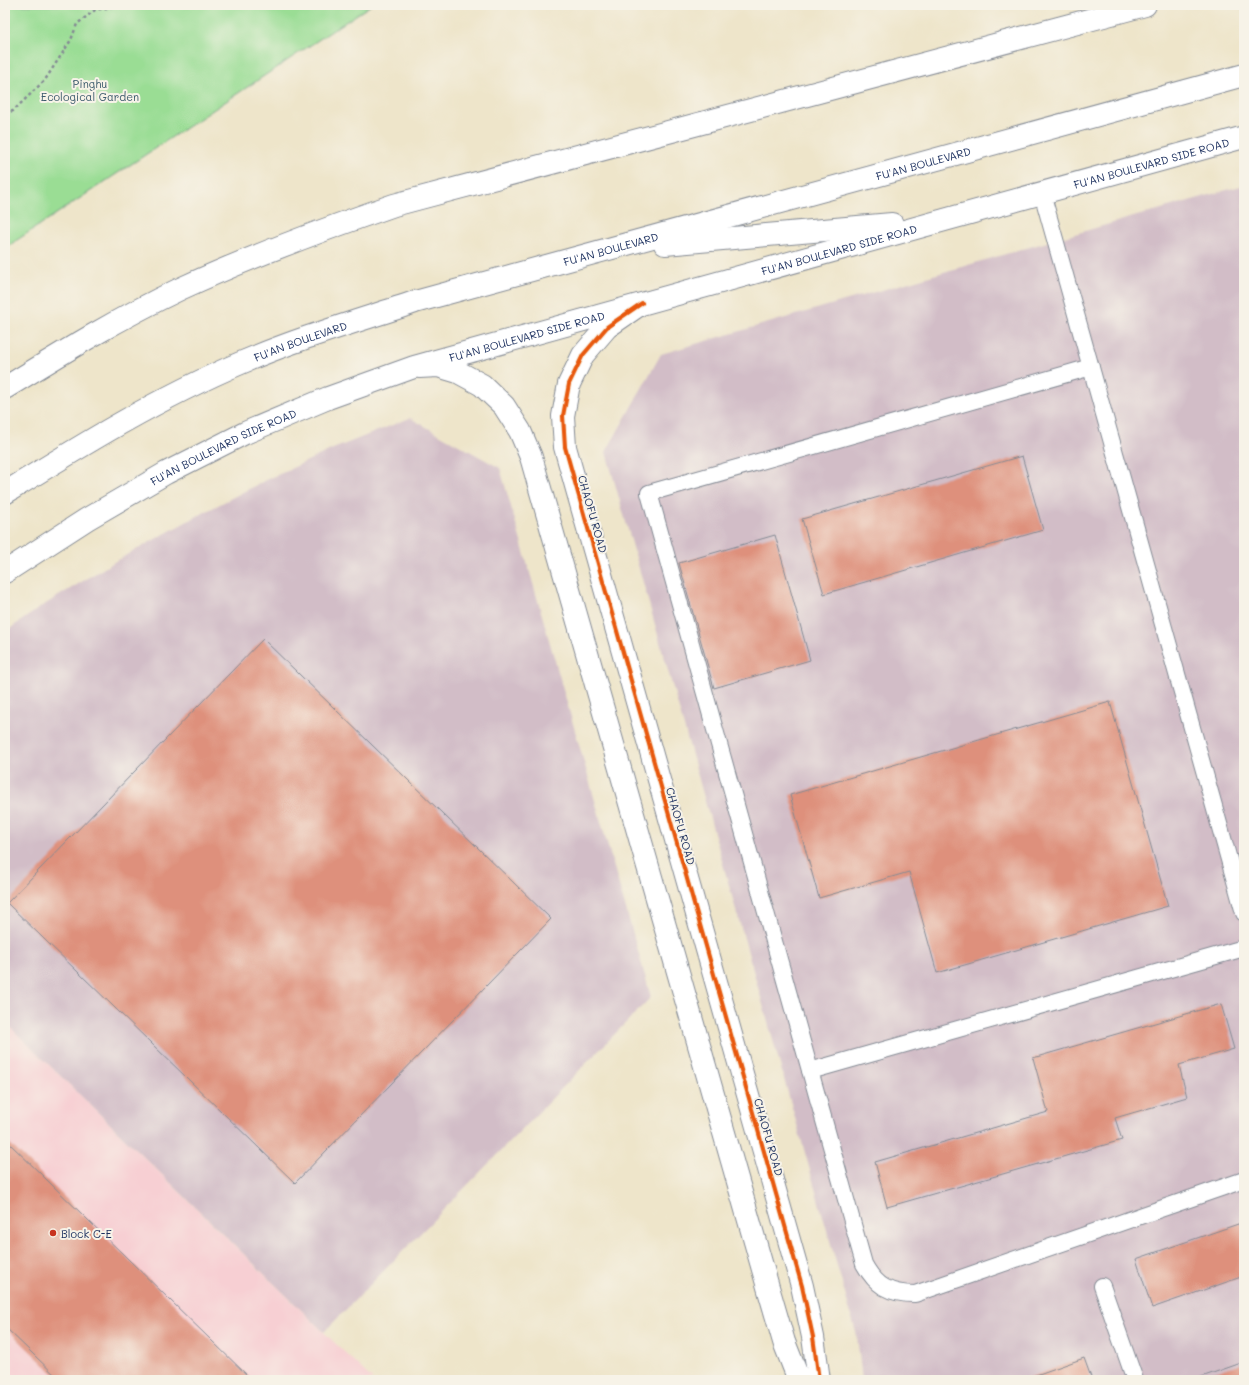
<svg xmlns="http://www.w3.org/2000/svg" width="1249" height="1385" font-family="Mali,sans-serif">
<rect width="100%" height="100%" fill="#f7f3e8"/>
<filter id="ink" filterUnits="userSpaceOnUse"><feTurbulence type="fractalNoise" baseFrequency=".025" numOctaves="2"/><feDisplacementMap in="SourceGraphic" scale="8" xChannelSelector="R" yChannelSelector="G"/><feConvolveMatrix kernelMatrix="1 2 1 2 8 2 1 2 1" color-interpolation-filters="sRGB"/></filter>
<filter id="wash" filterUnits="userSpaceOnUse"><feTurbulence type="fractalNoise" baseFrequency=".012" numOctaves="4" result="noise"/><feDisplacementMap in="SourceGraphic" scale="16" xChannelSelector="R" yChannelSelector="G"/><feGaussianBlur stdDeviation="0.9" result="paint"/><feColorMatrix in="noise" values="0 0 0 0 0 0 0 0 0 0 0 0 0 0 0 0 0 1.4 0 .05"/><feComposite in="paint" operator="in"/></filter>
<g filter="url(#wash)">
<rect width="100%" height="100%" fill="#eee5ca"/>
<path fill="#f7cfd3" d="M5,1022L373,1380H5Z"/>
<path fill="#d2bdc7" d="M1244,185V1380H862L857,1336L606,452L661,354Z
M410,418L500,468L651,997L324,1332L5,1022V632L44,605L114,562L186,522L258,484L333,449Z"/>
<path fill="#9add94" stroke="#5a8679" d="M5,5H371L5,248Z"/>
<g id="blocks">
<path fill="#de907c" d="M1022,456L1043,530L824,594L802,519Z
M775,535L810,660L714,688L679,563Z
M263,639L551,919L295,1183L7,903Z
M1110,702L1168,906L937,973L909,872L819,898L790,795Z
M1221,1004L1234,1049L1179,1065L1187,1097L1115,1118L1122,1140L887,1207L875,1162L1048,1112L1033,1058Z
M5,1139L252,1380H60L5,1327Z
M1244,1222V1276L1152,1308L1136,1259Z
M1084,1358L1092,1380H1022Z
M1244,1362V1380H1193Z"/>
</g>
</g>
<g filter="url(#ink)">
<use href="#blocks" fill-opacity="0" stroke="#848a94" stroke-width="1"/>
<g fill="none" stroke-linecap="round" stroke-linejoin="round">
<g stroke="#848a94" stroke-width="18">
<path id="lane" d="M1042,193L1244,913
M1091,367L649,493L864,1264C876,1286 889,1294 915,1294L1244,1180
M810,1071L1244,948
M1102,1286L1135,1380"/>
</g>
<g stroke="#848a94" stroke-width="24">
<path id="street" d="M636,307L607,327L583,355L569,384L563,416L565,447L802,1286L813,1337L819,1380
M419,367L438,366L458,372L482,385L504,406L520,431L531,457L770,1294L784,1342L799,1380"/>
</g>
<g stroke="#848a94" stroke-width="24">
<g id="secondary">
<path d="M665,244L892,224"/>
<path d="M5,388C62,353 119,318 180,289C249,257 322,230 394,205L1145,5"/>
<path id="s1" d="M5,493C82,445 160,397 243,362C299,338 358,321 415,302L1244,75"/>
<path id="s2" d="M5,572L87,519L166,473L245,433L328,398L414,367L1244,137"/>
</g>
</g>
<path stroke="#848a94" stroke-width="2.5" stroke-dasharray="3 3" stroke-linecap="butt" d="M92,5L95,10
M5,113L13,111L45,80L71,40L77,24L95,10L122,5"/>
<use href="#lane" stroke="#fff" stroke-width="16"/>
<use href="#street" stroke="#fff" stroke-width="22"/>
<use href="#secondary" stroke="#fff" stroke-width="22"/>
<g stroke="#f7f3e8" stroke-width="6">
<path id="cycleway" d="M642,303L607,327L583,355L569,384L563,416L565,447L802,1286L813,1337L819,1380"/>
</g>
<use href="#cycleway" stroke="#e8590c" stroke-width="4"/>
</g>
</g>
<circle fill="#c8321e" stroke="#f7f3e8" stroke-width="1.5" cx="53" cy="1233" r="4"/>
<g text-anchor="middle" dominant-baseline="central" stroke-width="4" stroke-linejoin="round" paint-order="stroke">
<g font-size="11" fill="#3b5a6c" stroke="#f7f3e8">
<text x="90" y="83">Pinghu<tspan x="90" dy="13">Ecological Garden</tspan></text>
</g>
<g font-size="11" fill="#1b2f5e" stroke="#f7f3e8">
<text stroke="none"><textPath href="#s2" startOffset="1224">FU'AN BOULEVARD SIDE ROAD</textPath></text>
<text stroke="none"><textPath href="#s1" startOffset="981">FU'AN BOULEVARD</textPath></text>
<text stroke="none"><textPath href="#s1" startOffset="657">FU'AN BOULEVARD</textPath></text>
<text stroke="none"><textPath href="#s2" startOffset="900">FU'AN BOULEVARD SIDE ROAD</textPath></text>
<text stroke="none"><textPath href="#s2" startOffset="576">FU'AN BOULEVARD SIDE ROAD</textPath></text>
<text stroke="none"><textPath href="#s1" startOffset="333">FU'AN BOULEVARD</textPath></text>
<text stroke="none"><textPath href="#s2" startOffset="252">FU'AN BOULEVARD SIDE ROAD</textPath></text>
<text transform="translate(593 514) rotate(74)">CHAOFU ROAD</text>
<text transform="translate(681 826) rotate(74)">CHAOFU ROAD</text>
<text transform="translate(769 1137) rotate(74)">CHAOFU ROAD</text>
</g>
<g font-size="11" fill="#1b2f5e" stroke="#f7f3e8" text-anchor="start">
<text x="61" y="1233">Block C-E</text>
</g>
</g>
<rect width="1249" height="1385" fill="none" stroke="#f7f3e8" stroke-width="20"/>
</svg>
